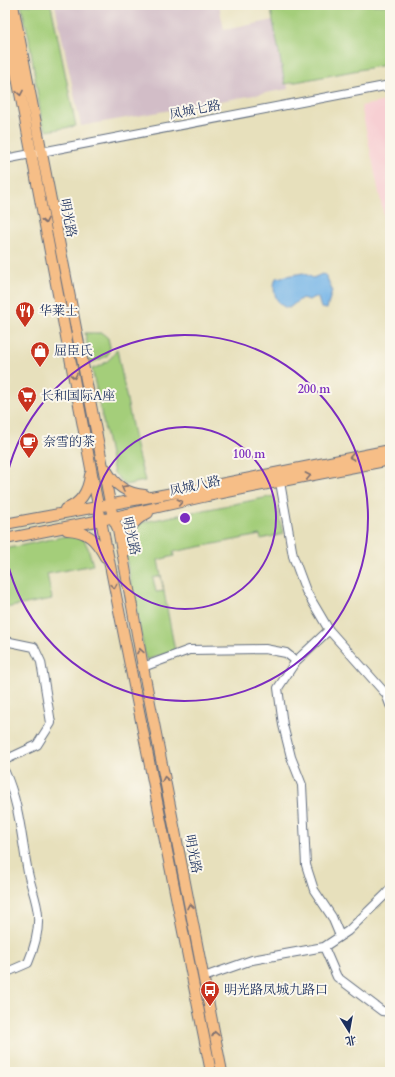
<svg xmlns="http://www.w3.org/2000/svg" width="395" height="1077" font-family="Cardo,'Noto Serif SC',serif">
<rect width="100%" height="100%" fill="#fbf7ec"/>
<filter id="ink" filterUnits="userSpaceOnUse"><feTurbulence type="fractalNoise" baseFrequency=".025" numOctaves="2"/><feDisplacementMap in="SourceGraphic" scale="8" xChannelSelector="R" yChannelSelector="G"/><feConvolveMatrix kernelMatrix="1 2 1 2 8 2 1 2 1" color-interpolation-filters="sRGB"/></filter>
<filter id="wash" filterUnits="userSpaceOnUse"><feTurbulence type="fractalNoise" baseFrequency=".012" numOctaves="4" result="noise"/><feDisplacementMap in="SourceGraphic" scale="16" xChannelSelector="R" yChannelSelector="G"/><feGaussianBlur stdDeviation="0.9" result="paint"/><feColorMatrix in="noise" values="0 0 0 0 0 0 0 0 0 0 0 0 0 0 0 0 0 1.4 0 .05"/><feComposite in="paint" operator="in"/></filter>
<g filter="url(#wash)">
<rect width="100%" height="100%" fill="#e7e0bc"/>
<path fill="#f7cfd3" d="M390,100V246L361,106Z"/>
<path fill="#d2bdc7" d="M55,5H219L224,30L274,20L288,89L81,126Z"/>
<path fill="#a4ce7a" stroke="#607e6c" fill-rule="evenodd" d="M21,5H51L76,126L47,131L42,123L29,38Z
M270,5H390V64L285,84Z
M85,333H102L108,338L110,347L107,356L91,363Z
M117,349L137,451L145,481L125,485L114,473L92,369C104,365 112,359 117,349Z
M274,496L283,534L261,539L260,535L173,552L174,556L158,560L175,651L146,660L124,548L130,526L144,522ZM161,576L164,591L156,592L153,578Z
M71,535L83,538L88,548L93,565L47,574L52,599L5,608V549Z"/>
<path fill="#73b4e7" stroke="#4772a2" d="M303,273L313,278L322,274L326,275L332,290L327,309L321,308L318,298L314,297L309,300L302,298L289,308C276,307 271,289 276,278Z"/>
</g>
<g filter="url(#ink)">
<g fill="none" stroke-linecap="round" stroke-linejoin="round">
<g stroke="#626d7f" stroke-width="10">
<path id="minor" d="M5,159L390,85
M280,482L293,556L306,591L329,630L386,694L390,705
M329,630L296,661L278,688L283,725L291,757L302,785L306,865L314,890L332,917L340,936
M5,641L34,647L41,662L51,723L37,745L5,760
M143,667L189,650L265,649L286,653L296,661
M5,772C19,803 21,834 27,867C29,883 37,899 38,915C39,930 34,949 28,963L5,973
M324,947L337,977L382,1011L390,1012
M204,977L252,960L324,947L348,931L386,894L390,889"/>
</g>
<g stroke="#626d7f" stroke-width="12">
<path id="major" d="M13,5L113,518L118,529L143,667L222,1072
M5,14L96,495L211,1072
M106,469C114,485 127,494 145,495
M65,509C81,504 88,492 90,475
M5,524L205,487L390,450
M67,530C88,531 96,540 105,557
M5,539L101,520L207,496L390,460
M125,551C126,533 131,521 148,513"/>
</g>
<use href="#minor" stroke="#fff" stroke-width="8"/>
<use href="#major" stroke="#f6be87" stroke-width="10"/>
</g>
<defs><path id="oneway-chevron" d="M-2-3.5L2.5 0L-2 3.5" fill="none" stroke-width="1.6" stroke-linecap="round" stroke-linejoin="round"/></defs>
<g stroke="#7e6f70">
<use href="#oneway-chevron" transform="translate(20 93) rotate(79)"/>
<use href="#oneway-chevron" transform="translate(45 221) rotate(79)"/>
<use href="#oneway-chevron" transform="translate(74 376) rotate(79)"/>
<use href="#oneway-chevron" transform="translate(352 457) rotate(169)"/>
<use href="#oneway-chevron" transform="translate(308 476) rotate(-11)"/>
<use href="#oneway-chevron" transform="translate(124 488) rotate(-151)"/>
<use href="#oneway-chevron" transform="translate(180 502) rotate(-13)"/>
<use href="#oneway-chevron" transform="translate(114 586) rotate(79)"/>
<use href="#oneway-chevron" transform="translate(140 651) rotate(-100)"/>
<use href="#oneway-chevron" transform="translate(165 779) rotate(-101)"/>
<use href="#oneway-chevron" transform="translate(190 906) rotate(-101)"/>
<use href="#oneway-chevron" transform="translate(215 1034) rotate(-101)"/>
</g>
</g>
<g fill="none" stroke="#7b2cbf" stroke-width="2">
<circle cx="185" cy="518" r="91"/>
<path d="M5 485A183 183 0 1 1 5 551"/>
</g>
<defs>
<g id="restaurant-pin" transform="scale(1)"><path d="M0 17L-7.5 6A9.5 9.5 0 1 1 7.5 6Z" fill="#c8321e" stroke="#fbf7ec"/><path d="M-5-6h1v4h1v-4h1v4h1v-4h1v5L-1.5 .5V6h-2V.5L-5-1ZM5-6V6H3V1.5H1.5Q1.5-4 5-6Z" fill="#fff"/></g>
<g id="shop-pin" transform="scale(1)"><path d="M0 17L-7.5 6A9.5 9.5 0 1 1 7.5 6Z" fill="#c8321e" stroke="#fbf7ec"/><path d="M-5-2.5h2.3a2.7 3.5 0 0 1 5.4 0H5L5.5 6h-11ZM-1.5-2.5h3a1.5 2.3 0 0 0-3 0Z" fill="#fff"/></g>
<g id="supermarket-pin" transform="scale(1)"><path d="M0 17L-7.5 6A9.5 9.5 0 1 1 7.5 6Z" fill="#c8321e" stroke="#fbf7ec"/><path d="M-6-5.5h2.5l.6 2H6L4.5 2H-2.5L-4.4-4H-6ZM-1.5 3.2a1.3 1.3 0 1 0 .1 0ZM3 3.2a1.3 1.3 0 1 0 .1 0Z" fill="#fff"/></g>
<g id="cafe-pin" transform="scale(1)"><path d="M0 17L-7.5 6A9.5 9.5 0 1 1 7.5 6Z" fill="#c8321e" stroke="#fbf7ec"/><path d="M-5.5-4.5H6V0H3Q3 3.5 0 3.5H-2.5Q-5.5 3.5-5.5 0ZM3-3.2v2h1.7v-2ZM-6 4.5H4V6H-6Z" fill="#fff"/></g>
<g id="bus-pin" transform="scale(1)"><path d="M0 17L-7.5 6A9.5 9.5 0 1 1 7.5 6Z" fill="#c8321e" stroke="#fbf7ec"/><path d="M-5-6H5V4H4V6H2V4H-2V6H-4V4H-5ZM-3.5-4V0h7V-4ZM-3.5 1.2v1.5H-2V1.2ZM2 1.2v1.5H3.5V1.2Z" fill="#fff"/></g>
</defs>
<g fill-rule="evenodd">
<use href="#restaurant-pin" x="25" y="311"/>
<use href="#shop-pin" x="40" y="351"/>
<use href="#supermarket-pin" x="27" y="396"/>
<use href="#cafe-pin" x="29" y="442"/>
<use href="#bus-pin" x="210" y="990"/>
</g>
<g text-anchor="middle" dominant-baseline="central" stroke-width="4" stroke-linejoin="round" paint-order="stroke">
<g font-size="13" fill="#1b2f5e" stroke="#fbf7ec">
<text transform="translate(195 110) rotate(-11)">凤城七路</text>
<text transform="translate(68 218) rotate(79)">明光路</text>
<text transform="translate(195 486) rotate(-12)">凤城八路</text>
<text transform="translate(131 536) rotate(77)">明光路</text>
<text transform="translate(193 854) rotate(79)">明光路</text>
</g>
<g font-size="13" fill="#1b2f5e" stroke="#fbf7ec" text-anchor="start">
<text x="39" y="311">华莱士</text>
<text x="54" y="351">屈臣氏</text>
<text x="41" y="396">长和国际A座</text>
<text x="43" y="442">奈雪的茶</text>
<text x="224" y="990">明光路凤城九路口</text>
</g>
</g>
<circle cx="185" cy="518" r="6" fill="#7b2cbf" stroke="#fbf7ec" stroke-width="2"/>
<g font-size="12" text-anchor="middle" font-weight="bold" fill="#7b2cbf" stroke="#fbf7ec" stroke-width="4" stroke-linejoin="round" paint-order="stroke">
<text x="314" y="393">200 m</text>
<text x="249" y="458">100 m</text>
</g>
<rect width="395" height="1077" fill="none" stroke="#fbf7ec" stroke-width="20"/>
<g transform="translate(349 1031) rotate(169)" stroke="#fbf7ec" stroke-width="3" paint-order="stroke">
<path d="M0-3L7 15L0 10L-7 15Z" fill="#1b2f5e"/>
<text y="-6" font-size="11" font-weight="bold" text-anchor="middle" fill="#1b2f5e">北</text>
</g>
</svg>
